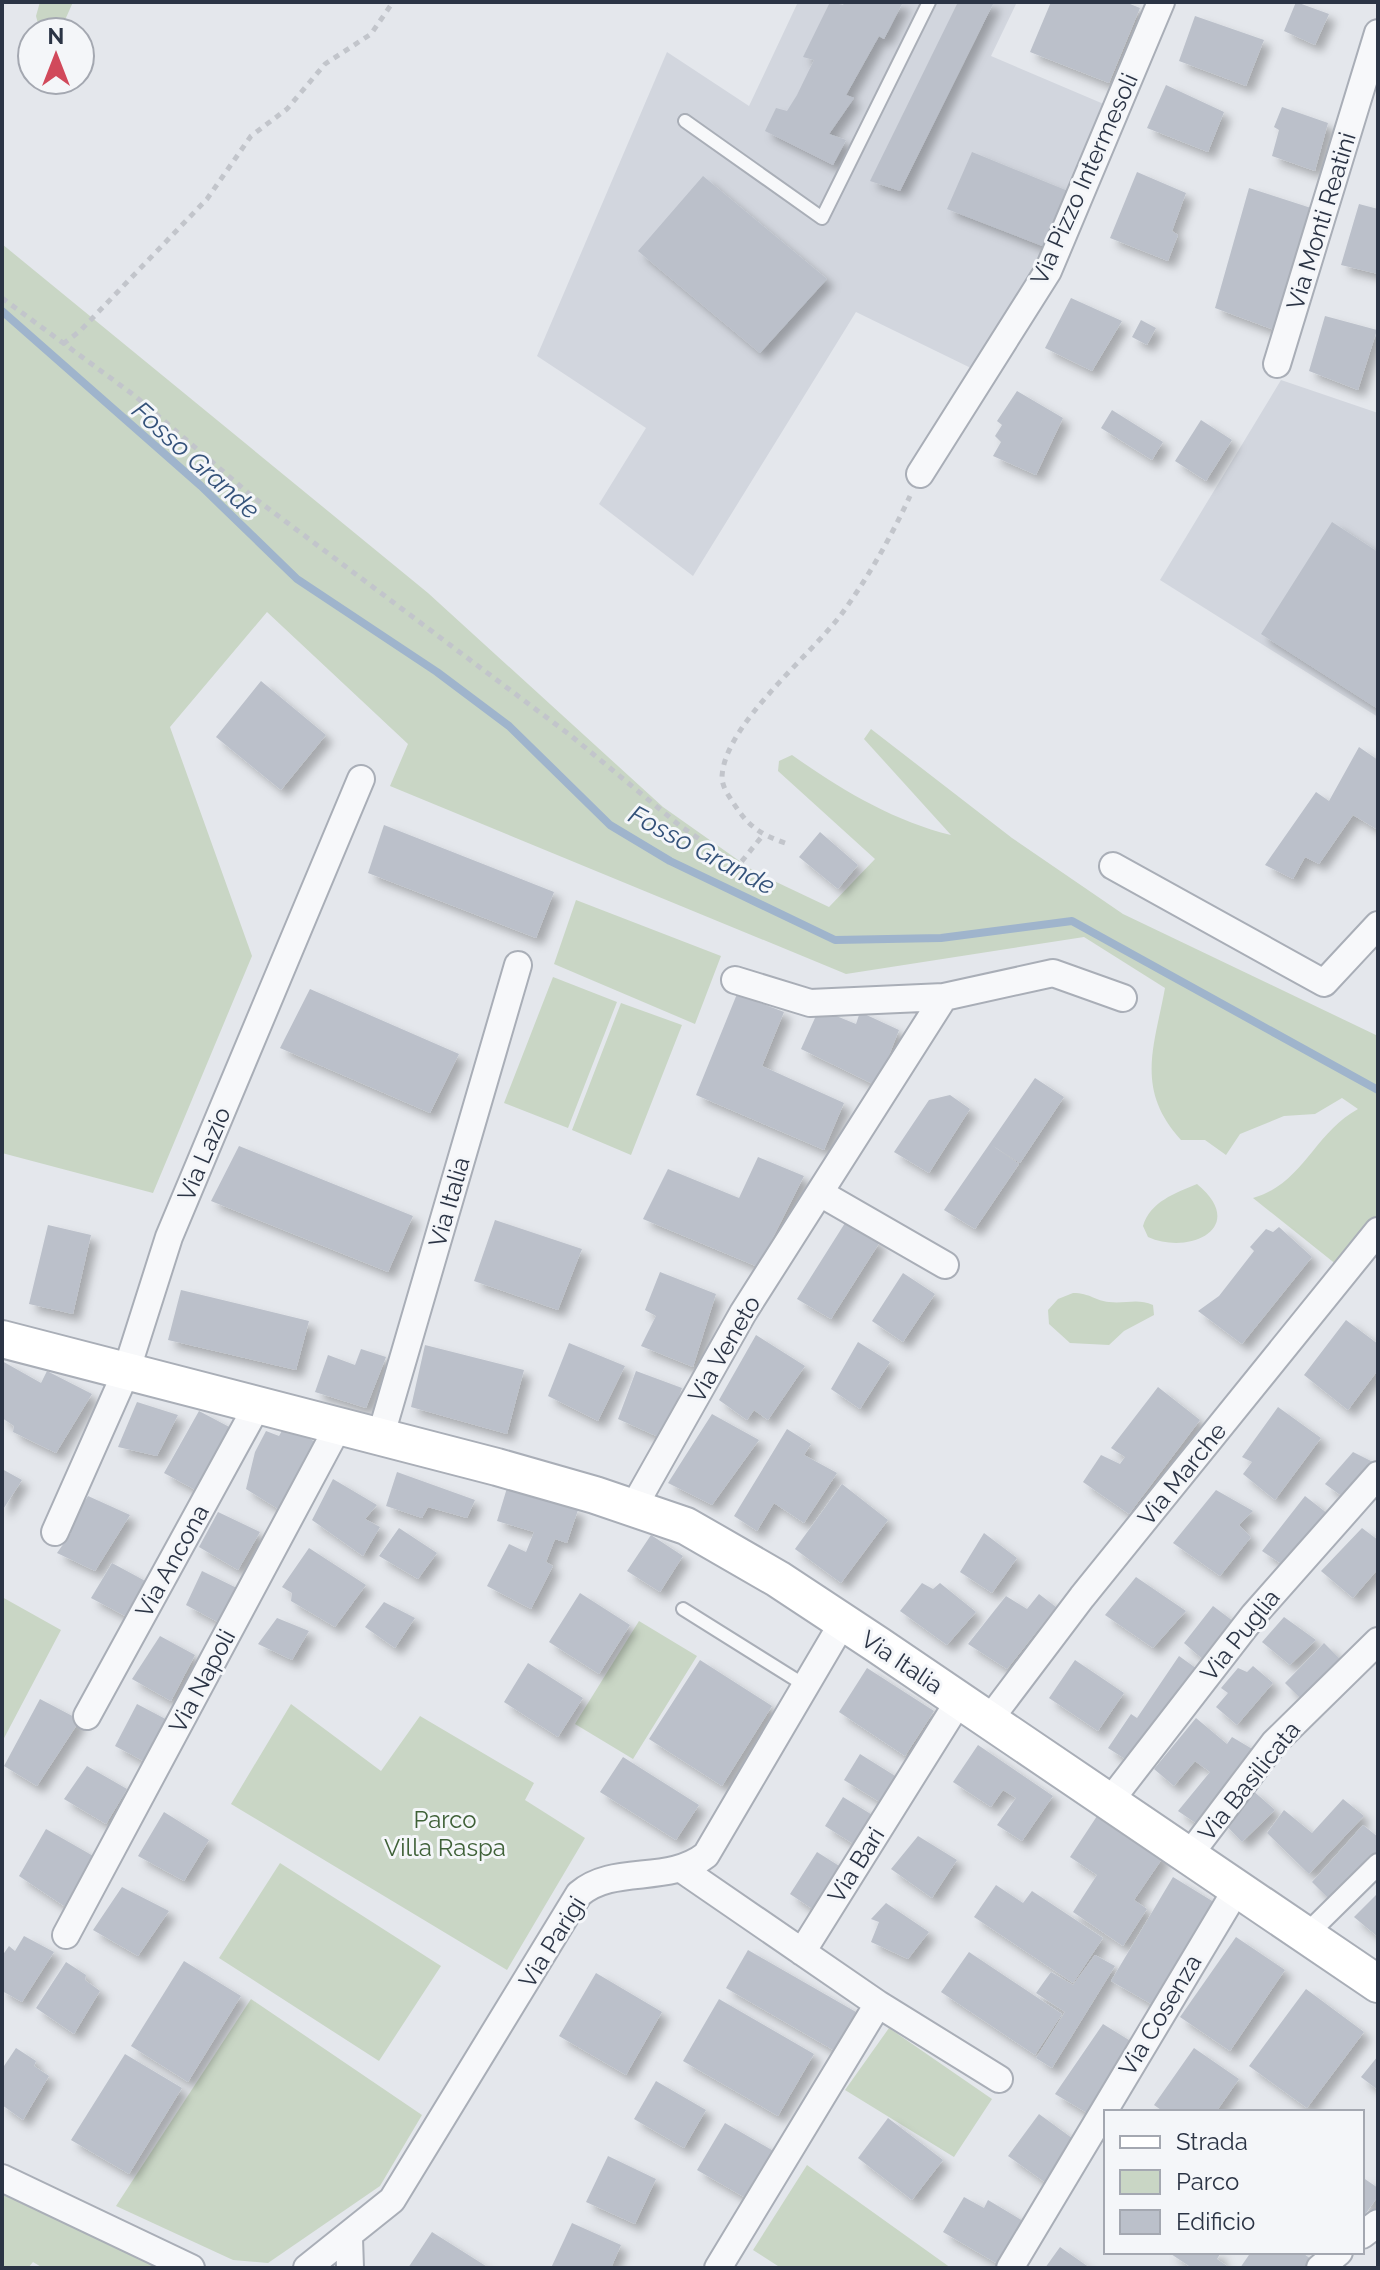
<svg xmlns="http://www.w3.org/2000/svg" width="1380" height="2270" font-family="Raleway,sans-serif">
<defs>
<filter id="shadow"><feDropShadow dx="7" dy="7" stdDeviation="4" flood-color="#0004"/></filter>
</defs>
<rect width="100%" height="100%" fill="#e4e7ec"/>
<path fill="#d2d6de" d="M798,2H1017L991,56L1106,105L1050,251L977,371L856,312L693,576L599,504L646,428L537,356L667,52L749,106Z
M1281,380L1378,413V717L1160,580Z"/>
<path fill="#c9d6c5" d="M40,2H73L61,29L40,31L36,16Z
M2,244L428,593L663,807L755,872L829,907L875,859L778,771L779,761L792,755C840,789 893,821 951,835L864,739L871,729L1012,838L1123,914L1378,1036V1214L1337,1265L1253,1198C1303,1184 1314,1133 1358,1109L1342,1098L1315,1114L1284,1116L1240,1134L1226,1155L1205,1140H1181C1135,1089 1154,1048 1165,988L1084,937L846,974L390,786L408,744L267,612L170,727L252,956L153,1193L2,1153Z
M576,900L721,956L695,1024L554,964Z
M553,977L617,1002L568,1128L504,1103Z
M621,1003L682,1025L631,1155L572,1130Z
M1197,1184C1249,1227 1190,1256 1148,1237L1143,1226C1150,1202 1175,1193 1197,1184Z
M1073,1293C1090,1293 1096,1301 1109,1302C1126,1304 1137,1298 1153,1305L1154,1315L1124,1331L1109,1345L1070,1343L1049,1324L1048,1310L1058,1299Z
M2,1597L61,1630L2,1742Z
M639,1621L697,1656L633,1759L575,1724Z
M291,1704L381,1771L420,1716L534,1783L525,1800L585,1838L507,1970L231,1804Z
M280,1863L441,1966L379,2061L219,1958Z
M251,1999L422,2115L380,2186L268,2263L233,2260L116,2206Z
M889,2028L992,2099L954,2157L845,2090Z
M807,2165L951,2268H781L753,2250Z
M2,2194L160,2268H43L33,2262L28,2268H2Z"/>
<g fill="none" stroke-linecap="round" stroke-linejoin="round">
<path stroke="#9fb4cc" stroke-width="8" d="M2,311L201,486L297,579L437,672L509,726L610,825L670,861L835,940L941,938L1072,921L1378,1090"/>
</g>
<path fill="#bbc0ca" filter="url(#shadow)" d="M830,2L843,5L845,2H903L884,39L879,36L846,95L854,98L829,134L846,140L833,165L765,131L776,108L787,111L797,95L814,60L803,57Z
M958,2H994L900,191L870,181Z
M1051,2H1125L1140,8L1109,83L1030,52Z
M1296,2L1329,14L1315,45L1284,31Z
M1195,16L1264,40L1246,86L1179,61Z
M1166,85L1224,112L1208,152L1147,128Z
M1282,107L1328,123L1315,171L1272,156L1279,130L1274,127Z
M972,152L1068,191L1045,247L947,209Z
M1137,172L1186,193L1172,231L1178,235L1168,261L1110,238Z
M703,176L827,279L760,353L638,251Z
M1249,188L1311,208L1274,330L1215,308Z
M1359,204L1378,209V274L1341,265Z
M1071,298L1122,321L1092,371L1045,348Z
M1325,316L1377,330L1358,390L1309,371Z
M1141,320L1156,328L1147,345L1132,337Z
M1017,391L1063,418L1036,475L993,456L1001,442L995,436L1002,425L997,421Z
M1112,410L1163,442L1152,460L1101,428Z
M1201,420L1232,440L1206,481L1175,461Z
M1332,522L1378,552V709L1261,634Z
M261,681L326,735L281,790L216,737Z
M1359,747L1378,760V830L1353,815L1319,864L1305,857L1293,879L1265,865L1316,792L1329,801Z
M384,825L554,892L536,938L368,873Z
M820,832L858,865L838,889L799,857Z
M310,989L459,1054L430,1113L280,1048Z
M737,994L784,1012L762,1066L844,1103L824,1150L696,1095Z
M819,1009L856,1024L860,1012L899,1030L877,1086L801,1049Z
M1035,1078L1064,1097L1020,1163L993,1146L1019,1164L975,1229L944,1210Z
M950,1095L970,1109L929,1173L894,1152L929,1100Z
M239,1146L413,1216L388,1272L211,1201Z
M758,1157L804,1176L758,1267L643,1219L668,1169L739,1198Z
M495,1220L582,1249L558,1310L474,1281Z
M845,1223L880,1242L831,1319L797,1299Z
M48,1225L91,1235L73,1314L29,1304Z
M1279,1227L1312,1257L1242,1344L1198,1311L1219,1296L1254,1251L1250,1247L1266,1229L1273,1232Z
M660,1272L716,1294L693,1367L641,1346L656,1316L645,1310Z
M903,1273L935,1294L903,1342L872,1321Z
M181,1290L309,1321L296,1370L168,1340Z
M1346,1320L1378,1344V1370L1348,1410L1304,1375Z
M756,1335L805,1366L768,1420L754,1410L747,1420L719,1400Z
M858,1342L890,1362L860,1409L831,1389Z
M569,1343L625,1366L598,1421L548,1396Z
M425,1345L524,1370L507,1434L411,1407Z
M361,1349L386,1357L366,1408L315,1392L328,1355L355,1365Z
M2,1361L41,1383L47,1371L92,1394L56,1453L13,1432L14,1426L2,1418Z
M636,1371L682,1388L663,1439L618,1419Z
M1158,1387L1200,1420L1129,1514L1083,1482L1101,1455L1120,1464L1125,1457L1111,1448Z
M137,1402L178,1415L157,1456L118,1447Z
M1278,1407L1321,1438L1275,1500L1243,1474L1252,1462L1242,1457Z
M199,1411L235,1430L201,1493L164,1473Z
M712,1414L759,1440L712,1505L668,1483Z
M283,1429L303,1434L325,1449L283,1512L246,1489L255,1452L266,1431L279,1436Z
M787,1429L811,1444L804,1455L837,1473L804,1523L774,1503L757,1531L734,1516Z
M1353,1452L1375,1463L1343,1497L1325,1484Z
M2,1469L22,1480L2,1511Z
M397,1472L475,1500L467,1518L428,1507L422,1518L386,1506Z
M333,1479L377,1505L365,1519L380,1527L363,1556L312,1520Z
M842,1484L888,1520L841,1583L795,1549Z
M507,1488L578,1510L567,1543L555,1539L546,1562L553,1566L531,1609L487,1586L509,1544L526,1552L534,1532L497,1521Z
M1216,1490L1253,1511L1239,1525L1251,1537L1220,1576L1173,1543Z
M88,1496L130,1515L95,1571L57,1553L71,1533L67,1530Z
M1305,1496L1328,1514L1286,1567L1262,1551Z
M218,1512L260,1532L238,1570L199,1547Z
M399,1528L437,1553L418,1579L379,1556Z
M1362,1528L1378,1540V1569L1353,1598L1321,1571Z
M984,1533L1017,1558L992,1593L960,1572Z
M651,1535L683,1556L660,1592L627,1571Z
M309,1548L366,1585L335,1627L291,1601L292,1593L282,1587Z
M112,1563L149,1583L129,1618L91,1598Z
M202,1571L245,1592L227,1627L186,1605Z
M1136,1577L1186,1611L1153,1648L1105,1615Z
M922,1583L933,1589L940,1583L976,1612L947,1645L900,1611Z
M580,1593L630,1625L599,1674L549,1642Z
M1039,1594L1056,1607L1007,1669L968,1644L1006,1596L1027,1609Z
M384,1602L415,1618L395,1648L365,1627Z
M1213,1606L1237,1624L1206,1662L1184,1643Z
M1284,1617L1316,1640L1290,1665L1262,1642Z
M277,1618L309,1631L292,1660L258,1644Z
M160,1636L195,1655L171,1701L132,1679Z
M1324,1643L1345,1664L1306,1704L1285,1683Z
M1179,1656L1200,1671L1136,1766L1108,1748L1131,1714L1137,1718Z
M700,1660L772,1706L722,1786L649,1739Z
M1075,1660L1124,1693L1098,1731L1049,1698Z
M528,1663L583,1698L558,1737L504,1702Z
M1253,1666L1273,1683L1237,1725L1216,1707L1228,1693L1221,1688L1238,1668L1247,1672Z
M867,1668L934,1711L905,1756L839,1712Z
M40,1699L80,1720L37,1786L4,1766Z
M137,1704L175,1724L147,1763L115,1746Z
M1196,1718L1227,1744L1232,1737L1259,1753L1203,1828L1178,1811L1210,1772L1195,1761L1174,1786L1154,1769Z
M978,1745L1053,1796L1022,1841L997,1825L1016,1798L1003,1790L991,1807L953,1782Z
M860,1754L900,1779L883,1804L844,1780Z
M623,1757L699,1805L676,1840L600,1792Z
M87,1766L127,1789L106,1824L64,1799Z
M1251,1789L1275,1810L1242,1842L1222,1821Z
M843,1797L874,1816L855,1845L825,1826Z
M1343,1799L1364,1816L1309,1874L1267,1833L1284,1810L1312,1833Z
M164,1812L209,1840L184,1881L138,1856Z
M1099,1813L1164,1856L1134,1900L1147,1909L1123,1946L1073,1912L1097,1875L1070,1857Z
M1363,1825L1378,1837V1857L1331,1901L1312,1882Z
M46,1829L102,1861L70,1910L19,1876Z
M918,1836L957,1860L932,1898L891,1869Z
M817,1852L844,1869L817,1912L790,1894Z
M1173,1877L1222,1907L1160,2009L1111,1981Z
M996,1885L1023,1903L1032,1891L1103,1938L1073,1983L974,1917Z
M122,1887L169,1911L138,1956L93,1930Z
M1378,1893V1937L1354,1917Z
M886,1903L929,1932L908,1959L871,1942L879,1922L871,1919Z
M24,1936L54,1952L22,2002L2,1991V1956L9,1946L15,1951Z
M1236,1937L1285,1970L1230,2051L1180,2017Z
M748,1950L856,2012L833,2050L726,1988Z
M969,1952L1062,2014L1035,2055L941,1992Z
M1095,1955L1115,1966L1052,2068L1036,2058L1065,2012L1036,1993L1051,1972L1073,1985Z
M184,1961L241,1996L188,2082L131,2046Z
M66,1962L86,1975L85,1980L100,1991L74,2034L36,2008Z
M596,1973L662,2012L626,2075L559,2036Z
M1306,1989L1364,2032L1307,2108L1249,2066Z
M719,1999L814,2054L778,2116L683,2061Z
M1103,2024L1137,2045L1094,2117L1055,2094Z
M16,2048L36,2061L34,2066L49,2076L23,2120L2,2105V2069Z
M1194,2048L1239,2079L1216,2112H1164L1154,2105Z
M125,2054L182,2088L129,2174L71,2140Z
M1378,2056V2090L1361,2077Z
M656,2081L706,2110L684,2148L634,2119Z
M1039,2114L1076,2141L1046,2183L1008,2156Z
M888,2118L943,2160L912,2200L858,2158Z
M725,2123L777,2153L749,2200L697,2170Z
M608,2156L656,2179L635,2224L586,2202Z
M1362,2177L1378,2188V2196L1362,2219Z
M964,2197L984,2208L988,2200L1028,2224L1003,2267L943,2232Z
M572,2223L621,2245L611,2268H551Z
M432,2232L489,2268H408Z
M1060,2247L1090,2268H1045Z
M1168,2252H1221L1217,2259L1230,2268H1192Z
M1251,2252H1301L1311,2259L1304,2268H1240Z"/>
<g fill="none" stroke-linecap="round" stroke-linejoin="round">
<g stroke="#a9aeb7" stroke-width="16">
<path id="service" d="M685,121L822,218L929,2
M683,1609L806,1686"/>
</g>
<g stroke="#a9aeb7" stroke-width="24">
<path id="pedestrian" d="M1307,1934L1378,1864"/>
</g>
<g stroke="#a9aeb7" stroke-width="30">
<path id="minor" d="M1277,364L1378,33
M920,474L1048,271L1161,2
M1113,866L1324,983L1378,925
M735,980L810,1003L944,997L1053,973L1123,998
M820,1193L945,1265
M380,1438L518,965
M633,1508L743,1313L944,997
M55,1532L126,1372L169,1237L361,779
M87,1716L257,1406
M989,1720L1082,1597L1378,1231
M1110,1801L1254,1615L1378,1475
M1190,1854L1274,1743L1378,1641
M683,1870L878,2004L718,2268
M66,1935L338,1427
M802,1952L959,1701
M878,2004L999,2079
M2,2178L191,2268
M1362,2235L1378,2223
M349,2238L350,2268
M307,2268L392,2200L579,1894C614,1864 668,1885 706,1855L843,1622
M1010,2268L1238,1887
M1320,2268L1339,2252"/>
</g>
<g stroke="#a9aeb7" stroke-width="40">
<path id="secondary" d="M2,1339L497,1467L595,1495L686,1526L778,1579L878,1645L1378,1984"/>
</g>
<path stroke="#c2c5cb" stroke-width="5" stroke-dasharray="6 6" stroke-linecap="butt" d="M2,298L135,396L253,497L570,735L679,825L738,866L763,835
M63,344L80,331L207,199L251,136L287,109L325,64L371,34L393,2
M785,843C760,834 749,827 734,804C729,796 722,787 722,777C724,724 812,655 843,612C869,576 891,537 910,496"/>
<use href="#service" stroke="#f7f8fa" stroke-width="12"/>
<use href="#pedestrian" stroke="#f7f8fa" stroke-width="20"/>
<use href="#minor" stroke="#f7f8fa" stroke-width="26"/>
<use href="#secondary" stroke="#fff" stroke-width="36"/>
</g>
<g text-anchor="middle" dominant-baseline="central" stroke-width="6" stroke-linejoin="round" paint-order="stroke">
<g font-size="24" fill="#2b3445" stroke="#f4f6f9">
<text transform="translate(1084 179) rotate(-66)">Via Pizzo Intermesoli</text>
<text transform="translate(1321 221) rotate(-73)">Via Monti Reatini</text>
<text transform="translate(204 1154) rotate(-67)">Via Lazio</text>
<text transform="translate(449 1202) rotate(-74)">Via Italia</text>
<text transform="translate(724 1349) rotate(-60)">Via Veneto</text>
<text transform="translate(1182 1474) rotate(-51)">Via Marche</text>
<text transform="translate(172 1561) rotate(-61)">Via Ancona</text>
<text transform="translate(1240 1635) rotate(-51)">Via Puglia</text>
<text transform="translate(902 1662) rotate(34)">Via Italia</text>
<text transform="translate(202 1681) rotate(-62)">Via Napoli</text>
<text transform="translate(1249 1781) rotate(-51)">Via Basilicata</text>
<text transform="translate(856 1865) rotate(-58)">Via Bari</text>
<text transform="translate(552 1942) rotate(-58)">Via Parigi</text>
<text transform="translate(1160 2015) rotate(-59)">Via Cosenza</text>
</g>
<g font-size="24" fill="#3f6138" stroke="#f4f6f9">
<text x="445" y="1819">Parco<tspan x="445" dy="28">Villa Raspa</tspan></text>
</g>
<g font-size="26" font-style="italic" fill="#34527a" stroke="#f4f6f9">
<text transform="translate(196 460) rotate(42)">Fosso Grande</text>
<text transform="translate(702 850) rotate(28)">Fosso Grande</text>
</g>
</g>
<rect width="1380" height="2270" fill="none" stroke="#2b3445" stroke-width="8"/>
<rect x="1104" y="2110" width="260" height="144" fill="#f4f6f9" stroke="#a4a8b1" stroke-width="2"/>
<rect x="1120" y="2136" width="40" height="12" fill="#ffffff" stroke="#a4a8b1" stroke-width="2"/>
<text x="1176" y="2150" font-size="24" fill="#2b3445">Strada</text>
<rect x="1120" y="2170" width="40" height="24" fill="#c9d6c5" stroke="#a4a8b1" stroke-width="2"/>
<text x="1176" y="2190" font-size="24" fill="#2b3445">Parco</text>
<rect x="1120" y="2210" width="40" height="24" fill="#bbc0ca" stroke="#a4a8b1" stroke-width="2"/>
<text x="1176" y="2230" font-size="24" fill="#2b3445">Edificio</text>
<g transform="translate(56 56)"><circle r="38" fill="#f4f6f9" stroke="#a4a8b1" stroke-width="2"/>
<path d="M0-6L14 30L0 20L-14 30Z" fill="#d1495b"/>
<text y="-12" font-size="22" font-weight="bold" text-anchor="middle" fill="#2b3445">N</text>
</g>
</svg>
